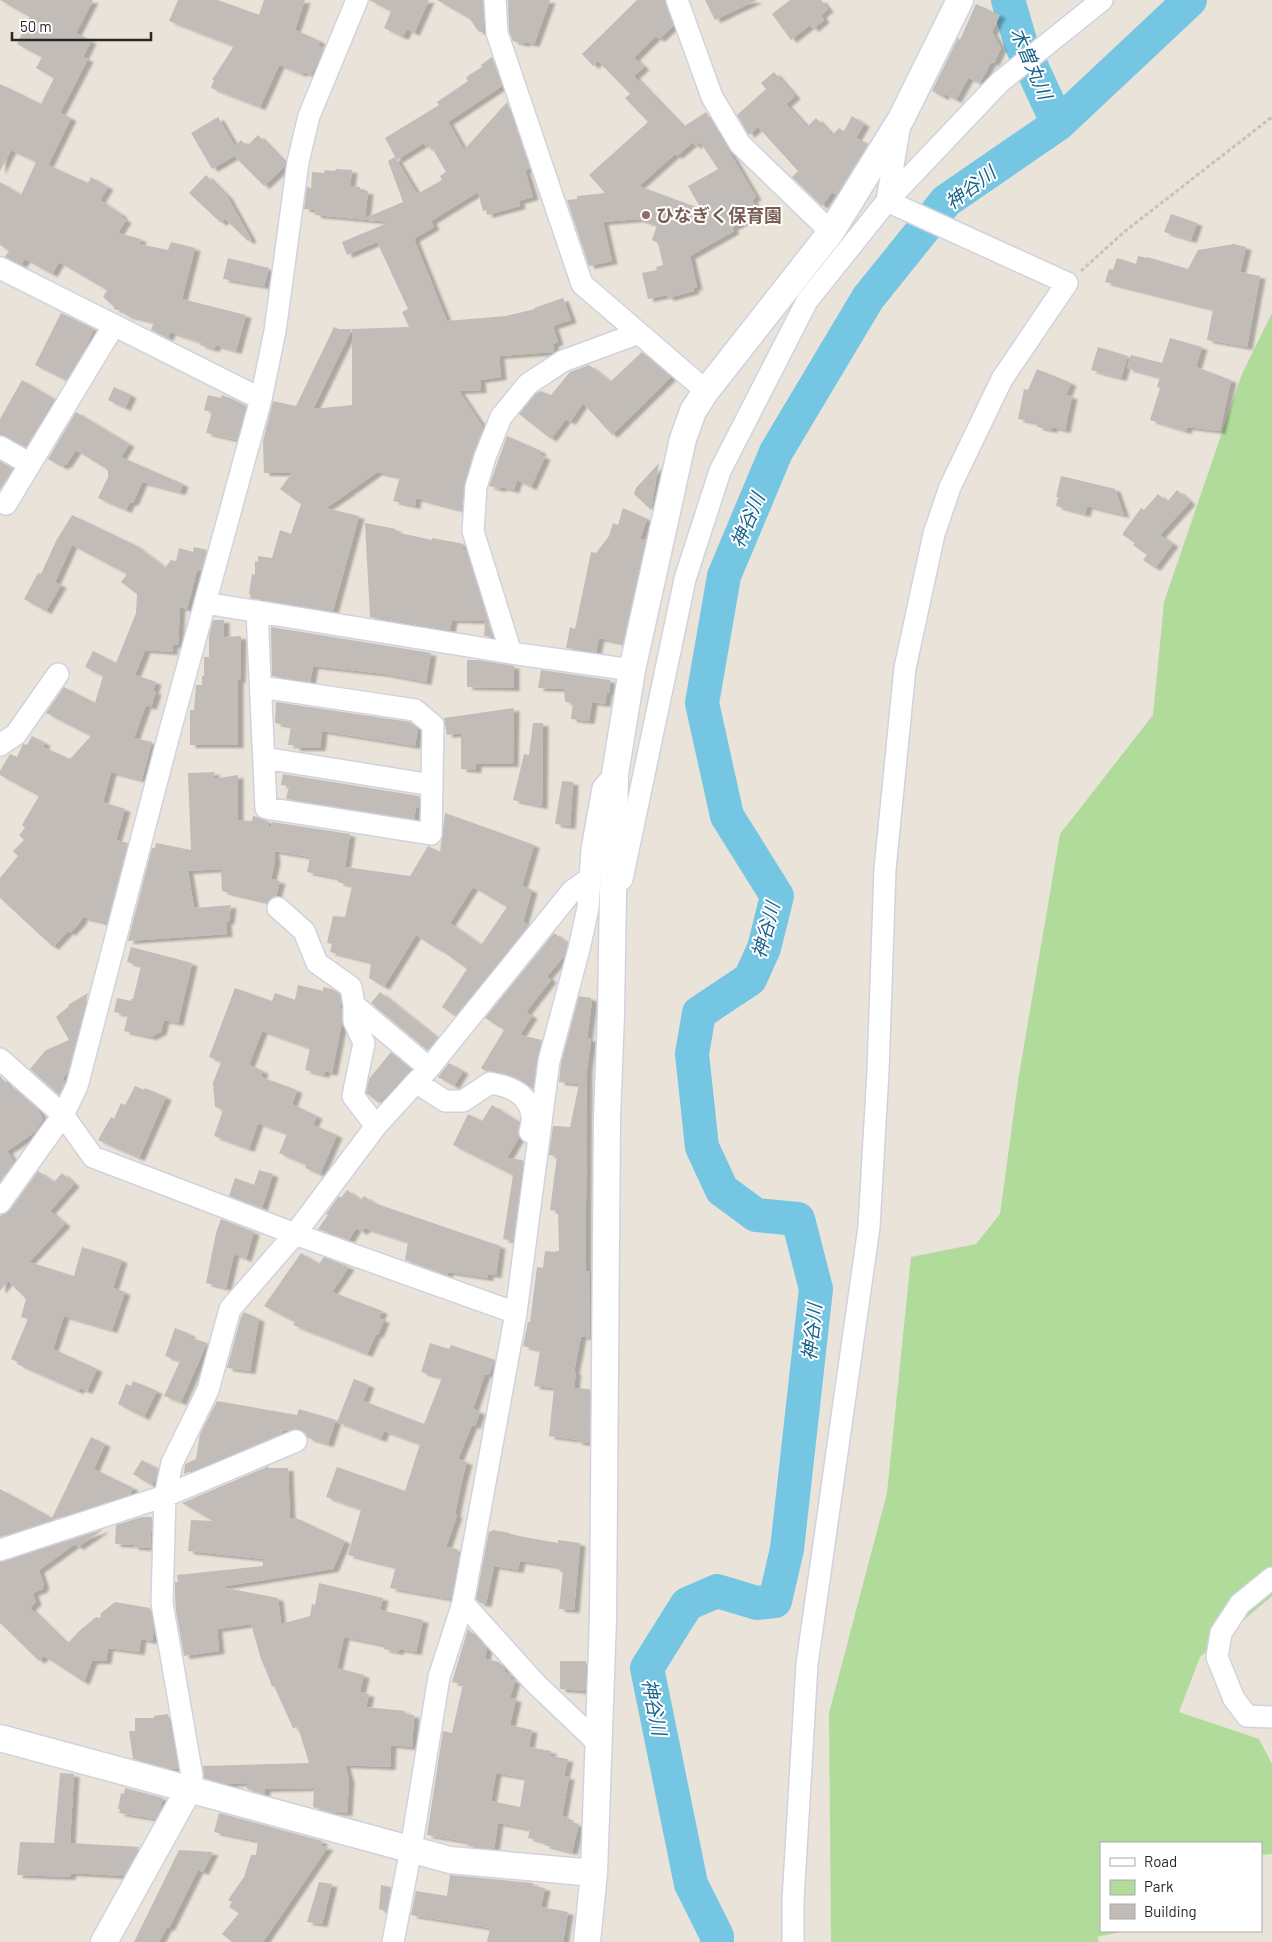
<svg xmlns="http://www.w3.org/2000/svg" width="1272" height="1942" font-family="Barlow,'Noto Sans JP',sans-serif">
<defs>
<filter id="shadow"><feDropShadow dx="5.5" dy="3" stdDeviation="1" flood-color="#0004"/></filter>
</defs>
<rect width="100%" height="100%" fill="#e9e3da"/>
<path fill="#b1db9b" d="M1272,313V1596L1200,1657L1179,1712L1259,1739L1272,1764V1854L1261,1855V1843H1101V1931H1125L1097,1937L1099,1942H831L829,1713L887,1493L911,1257L976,1244L1000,1214L1019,1075L1060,834L1153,715L1164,602L1242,374Z"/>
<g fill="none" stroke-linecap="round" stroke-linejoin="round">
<path stroke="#75c6e3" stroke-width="34" d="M1008,0L1021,44L1058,124
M717,1942V1936L691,1884L647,1668L687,1604L717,1591L757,1603L775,1601L787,1549L816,1289L798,1219L756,1215L722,1190L702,1147L692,1054L699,1013L750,979L764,948L777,896L727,816L702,703L724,576L776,452L868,298L946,201L1058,124L1190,0"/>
</g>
<path fill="#c1bcb7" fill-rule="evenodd" filter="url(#shadow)" d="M0,0H93L76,33L91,41L83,57L88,59L60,113L71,118L48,165L88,183L91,177L108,187L100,200L122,215L121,217L126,220L118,233L141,239L139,244L168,250L171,242L195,248L182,299L246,315L236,351L216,345L214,349L200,345L201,342L170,332L168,338L151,330L154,322L126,315L119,310L114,309V307L103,297L107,290L59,262L52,274L25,259L21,265L5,257L9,251L0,245V182L21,195L36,162L11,150L0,171V84L41,104L54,78L36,68L42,57L17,44L30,17Z
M178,0H218L259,15L264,0H305L295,30L320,41L318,46L324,48L311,75L303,72L302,74L279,65L260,107L211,88L214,80H212L234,46L169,21Z
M369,0H429L414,33L407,29L403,37L384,28L391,11Z
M437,0H483L484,33L478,31L470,19Z
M508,0H550L534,44L525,42L524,44L513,41L509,31Z
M637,0H665L673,26L659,39L656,36L634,58L644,67L634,76L683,127L706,112L756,197L752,200L758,210L743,218L744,221L732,228L734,231L690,256L697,287L693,288L694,291L668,298L667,295L648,299L642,273L657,270L656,267L663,265L658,243L652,240L657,225L638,219L603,222L612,261L589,266L567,200L577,199V196L605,193L589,175L648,122L625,98L630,94L598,61L593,66L582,54ZM693,142L695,146L700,142L718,169L688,186L701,209L639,186L675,154L677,156Z
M705,0H757L715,20Z
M790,0H821L828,9L821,15L824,20L813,29L810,25L791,40L772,14Z
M976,4L1000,15L992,32L1001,48L994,63L991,62L980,83L968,78L956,100L945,94L943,97L932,91L958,38L960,40Z
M492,57L502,86L448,122L464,150L507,102L530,168L525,170L533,197L519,201L520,206L487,215L486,210L483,211L478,192L431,221L434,227L414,239L447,321L506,316L535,309L534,308L563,298L571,320L553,326L558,342L553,344L554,352L499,356L501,377L480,380L481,390L459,391L483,427L464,483L462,510L416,498L415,506L393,501L400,477L377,472L352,490L350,489L351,491L326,508L359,516L333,611L250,598L251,595L249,594L252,574L255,575V561L258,562V556L272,558L280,530L291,534L301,504L280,489L292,473H264L263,441L273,401L296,406L334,327L339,329H352L313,409L352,405V329L409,327L402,312L408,309L377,242L347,255L342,242L390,222L315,215L316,210L304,209L307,186L311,189L312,172L324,173L325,170L335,171L336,169L352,170L350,186L360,187V191H368L365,218L403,202L388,161L395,157L417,194L442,180L440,176L446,172L431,146L427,148L424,143L397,160L385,138L439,105L437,102L468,81L466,78L469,75L482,67L481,65Z
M774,72L795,96L786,104L807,127L816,118L832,135L839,128L844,131L852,116L864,124L856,138L868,144L836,195L832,192L822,206L792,177L798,171L758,127L749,135L737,115L766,89L761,83Z
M218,117L235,146L241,140L247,146L258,135L285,163V166L264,186L234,156L212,169L191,133Z
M206,175L227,196L251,239L248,241L225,219L221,223L189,193Z
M1171,214L1197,223L1191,240L1164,232Z
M1234,244L1246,247L1240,272L1260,276L1247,347L1207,340L1213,309L1105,282L1109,269L1113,270L1117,258L1136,264L1138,256L1147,258V257L1188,269L1198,250Z
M228,258L269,268L264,286L223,279Z
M61,313L94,329L84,351L66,380L35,365Z
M1170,338L1202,347L1196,367L1231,380L1220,431L1187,427L1186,431L1150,420L1160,388L1157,387L1160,377L1127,368L1131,355L1162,363Z
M1098,347L1128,356L1121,378L1091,370Z
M642,352L671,377L612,435L583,403L570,422L566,419L551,439L519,414L536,393L541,391L551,395L570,372L589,365L610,382Z
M1037,369L1071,383L1066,395L1072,396L1065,430L1052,427V430L1037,427L1038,423L1018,419L1024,389L1028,390Z
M22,380L54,399L26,447L0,435V419Z
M114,387L131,395L125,408L108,400Z
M208,395L221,398L222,395L230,398L246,406L237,440L206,433L212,412L204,410Z
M76,412L129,444L121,457L183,484L180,492L142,482L133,503L130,502L126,510L98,498L108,477V470L76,450L66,465L64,464L63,467L48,459Z
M507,436L541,451L539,454L545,457L531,487L517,480L514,490L501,487L500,489L489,486Z
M0,461L13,469L0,490Z
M659,463L651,510L634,494L636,488Z
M1061,476L1115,489L1124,515L1087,506L1085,514L1056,506L1058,497H1056Z
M1177,490L1190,502L1160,535L1173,544L1155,568L1143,560L1147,555L1133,545L1135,543L1123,535V533L1141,508L1144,510L1158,494L1167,502Z
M623,508L647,519L640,539L645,540L623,643L599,638L596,652L566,648L570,627L575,629L591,552L596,553L609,536L613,523L618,525Z
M72,515L135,545L165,568L171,560L176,561L179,548L193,552L194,547L207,550L201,571L197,570L187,609L180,607L178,645H173L172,652L145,650L135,675L156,682L153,691L156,692L151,707L146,705L134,738L152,742L142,780L111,772L103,802L125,809L116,840L128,843L107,923L82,917L81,921L70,933L68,931L53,947L0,898V878L18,856L13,851L24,840L19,835L25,828L22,825L39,796L0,775V771L10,754L17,757L23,744L27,745L32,736L45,743L43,747L70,759L91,736L46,713L64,687L95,703L103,676L85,667L93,651L116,663L136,613L137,594L121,582L127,574L72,545L55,582L61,585L46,611L24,599L38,573L41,574L56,541Z
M365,523L396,529L395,532L432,540V538L464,544L462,549L466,550L493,637L484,636L485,621L452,620L450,630L370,617Z
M213,620H224V637L241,636L240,680H238V745H190V710H194L196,685H202V676H204V657H209V636Z
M271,627L431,653L426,682L385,674L313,666L310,682L272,676Z
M467,660H478L514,666V688L467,687Z
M541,670L610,680L609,693L607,692L605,704L592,702L589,721L571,719L573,703L565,702L564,689L538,688Z
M276,702L410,722L418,729L415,746L322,731L320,748H295L294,745H288L291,726L275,723Z
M514,708L513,764H476V770L461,769V733L447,735L444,718Z
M533,723H543L542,806L513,800L524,754L529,755Z
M215,772L212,779L238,775V820L252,821L253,816L257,817L268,821L270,831L272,822L350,834L345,867L410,876L428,846L440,852L445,813L534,845L522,886L532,890L523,922L528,925L455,1016L442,1007L467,969L438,948L437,949L416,935L384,987L369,978L371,962L330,952L332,944L327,943L333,916L345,917L352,886L338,882V878L307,872L310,857L274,851L275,861L271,879L280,881L276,896L268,902L222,891L221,869L188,871L194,908L231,905L229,921L226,922L227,934L128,941L152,848H155L156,843L191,850L188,773ZM473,887L507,907L481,945L450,923Z
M283,774L419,796V808H416L414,819L286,799L289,786L281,785Z
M562,781L573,782L570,826L555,824Z
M554,933L568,943L565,955L547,976L551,980L526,1012L532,1016L520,1035L542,1040L537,1059L533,1089L515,1077L499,1072H487L481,1068L504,1030L485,1018Z
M131,947L192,963L178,1023L164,1020L161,1032L151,1037L124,1031L128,1015L114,1012L117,998L131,1001V999H133L141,966L127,962Z
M298,985L323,991V987L332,989L340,994L342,1022L332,1073L325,1071L324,1075L305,1070L310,1048L262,1031L249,1065L263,1071L261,1077L297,1090L292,1104L317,1116L313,1125L337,1135L320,1174L305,1168L307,1165L279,1153L287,1134L258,1123L249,1149L214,1136L223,1110L215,1107L213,1083L221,1062L209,1057L235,988L272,1001L275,993L295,1000Z
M380,992L437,1038L427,1050L371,1003Z
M88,993L68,1072L63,1078L65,1082L59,1095L30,1069L46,1050L69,1040L56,1017L69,1006L68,1005Z
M579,996L591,998L592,1002L587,1038L591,1039L587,1069L586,1203V1271L589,1272L590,1338L581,1336L574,1372H576L574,1388L590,1389L589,1443L577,1442L578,1440L549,1436L554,1388L534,1386L540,1350L523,1346L528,1322H530L537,1267L543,1268L545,1251L556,1252V1251H559L558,1211L550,1210L557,1156L549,1155L553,1126L570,1127L579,1084L559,1082L561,1063Z
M391,1052L411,1069L379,1103L366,1093L369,1079Z
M449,1063L463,1071L454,1086L438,1077Z
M0,1076L11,1089L13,1087L37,1108L43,1119L35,1132L7,1151L14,1162L0,1182Z
M135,1086L144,1090L145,1088L166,1097L139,1158L98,1140L111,1117L114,1119L121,1103L125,1105Z
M492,1105L519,1122L518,1130L519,1137L507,1158L523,1160L513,1241L503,1239L513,1175L453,1145L468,1114L482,1121Z
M259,1170L273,1174L262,1208L229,1196L235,1178L254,1185Z
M38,1171L54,1182L62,1173L74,1184L50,1211L65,1224L29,1262L74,1276L82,1247L122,1260L113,1288L125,1292L112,1330L64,1316L53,1349L97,1369L87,1391L80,1388L78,1391L17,1364L18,1362L11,1359L28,1319L21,1317L26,1299L8,1281L0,1291V1216L10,1210Z
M347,1190L361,1200L364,1196L374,1203L500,1246L496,1275L488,1274V1278L448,1272L447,1275L405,1260L408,1242L365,1228L362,1232L356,1228L349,1240L318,1229L328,1215L326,1214L339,1196L341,1198Z
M221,1219L254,1232L246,1259L234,1254L226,1288L206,1283L216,1233Z
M301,1253L319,1264L324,1257L349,1267L332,1292L382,1311L379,1318L384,1320L378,1335L376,1334L367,1354L293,1325L295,1322L264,1306Z
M244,1312L259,1319L250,1371L227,1368L241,1317Z
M175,1328L190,1334L189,1337L207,1343L181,1402L164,1396L180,1361L165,1356Z
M430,1343L449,1349L451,1345L495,1360L489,1375L485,1374L473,1409L480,1412L475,1426L472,1425L458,1459L467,1462L462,1480L455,1514L457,1515L446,1547L457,1549L459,1554L451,1599L390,1588L396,1567L348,1555L361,1509L326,1497L337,1467L405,1491L420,1444L384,1431L381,1439L337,1422L354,1379L369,1385L363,1401L424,1424L442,1378L421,1372Z
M133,1381L157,1391L144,1417L118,1404L126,1384L131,1386Z
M217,1401L297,1415L299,1409L336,1420L328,1444L308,1438L304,1431L298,1429L287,1431L283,1430V1433L184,1474L185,1464L196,1459L200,1434Z
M91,1437L105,1444L94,1469L133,1488L130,1494L0,1537V1489L52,1518Z
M142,1460L158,1469L156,1479L151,1485L133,1474Z
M269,1466L268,1468H288L290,1519L296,1518L345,1541L333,1569L220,1587L278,1598L281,1624L310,1616L312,1604L315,1605L319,1583L383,1598L380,1610L423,1620L416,1652L399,1649L398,1652L384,1649V1645L344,1637L337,1668L364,1675L360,1692L369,1694L366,1707L405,1711V1714L414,1715L412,1747L391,1745L390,1767L345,1765L349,1780L347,1813L330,1812L313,1807L314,1788L265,1789V1793L262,1794L247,1789V1783L227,1784L204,1778L203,1766L309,1763L298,1727L293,1728L274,1686L272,1687L269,1678L261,1659L251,1624L217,1629L219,1651L184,1656L176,1611L175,1596V1582H178L177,1575L263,1566V1559L188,1551L191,1520L213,1521L182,1503Z
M142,1517H152L150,1548L133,1547V1545L115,1544L116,1525Z
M104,1529L78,1547L75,1544L39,1570L44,1586H42L43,1589L33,1593L36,1602L30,1608L67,1644L78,1632L96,1617L100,1618L101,1613L115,1602L150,1608L154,1629L152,1641L141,1639L139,1652L108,1648L106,1661H92L84,1682L44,1656L39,1661L0,1623V1562Z
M492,1530L510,1533V1534L524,1537L558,1543V1540L580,1543L574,1610L559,1609L563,1570L554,1568L555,1566L520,1561L518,1570L494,1566L486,1604L480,1603L476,1599L489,1531L492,1532Z
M468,1629L487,1648L485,1659L499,1662L505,1669V1672L511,1675L510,1679L515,1680L510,1698L516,1699L510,1725L532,1730L529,1747L551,1751L550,1756L568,1759L564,1776L569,1777L562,1816L568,1818L567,1821L579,1824L572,1852L544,1845L545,1842L528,1838L530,1829L498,1823L494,1849L467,1846L468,1842L427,1835L443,1731L452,1733L463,1684L452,1682ZM496,1773L525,1778L520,1807L491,1801Z
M560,1661H586L585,1691L560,1689Z
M168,1714L178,1768L171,1769L133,1759L129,1731H135V1718H154V1716Z
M60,1773L74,1774L70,1843L139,1847L124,1876L71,1873L70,1877L17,1875L20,1842L54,1843Z
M125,1788L163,1798L160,1810L155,1819L119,1813L120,1809H118L121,1793L124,1794Z
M219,1813L322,1841L321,1846L328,1847L263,1942H232L222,1934L239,1913L229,1907L232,1902L228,1900L244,1877L251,1855H256L258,1841L214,1832Z
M179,1850L213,1852L203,1872L198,1870L169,1928L167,1927L159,1942H134Z
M450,1875L533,1883V1886L545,1888L541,1907L568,1912L563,1942H487L490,1928L411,1915L416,1891L447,1896Z
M319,1882L332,1884L322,1924L307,1922Z
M381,1885L391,1887L386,1911L379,1909Z"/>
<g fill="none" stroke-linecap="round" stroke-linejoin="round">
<g stroke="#d0d3df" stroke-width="24">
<path id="minor" d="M495,0L497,33L582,284L706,391
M677,0L712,97L740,144L831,232
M887,201L900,124
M0,268L261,399
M0,447L30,464
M6,504L114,325
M205,603L511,653L632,670
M257,611L266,808L431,834L433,725L415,710L261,687
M511,653L473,531L476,487L485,457L501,417L528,384L563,361L639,333
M0,745L16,734L58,674
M264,758L432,785
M618,882L622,879L685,579L720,471L807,301L887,201L1000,82L1102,0
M278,908L304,931L317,963L351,987L354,1005L429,1068
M354,1005V1021L364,1043L353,1096L376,1126
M0,1059L63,1115L93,1157L295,1234L516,1313
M416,1082L445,1101H463L490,1083C509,1086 529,1093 532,1116C533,1121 531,1127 530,1132
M0,1203L63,1115L77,1086L168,738L261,399L275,331L298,162L309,116L357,0
M0,1550L165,1496L296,1441
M1272,1578L1240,1604L1221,1633L1217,1657L1234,1699L1247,1716L1272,1717
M463,1603L535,1683L599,1744
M189,1789L192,1776L162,1603L165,1496L172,1463L208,1390L230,1309L295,1234L376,1126L429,1068L572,891L590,878
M393,1942L411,1849L439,1677L463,1603L516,1313L549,1061L579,949L588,908L592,849L603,788L615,775
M793,1942V1901L807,1664L869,1227L878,1071L885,869L905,668L934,534L950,487L1002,379L1067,283L887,201"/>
</g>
<g stroke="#d0d3df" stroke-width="29">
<path id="tertiary" d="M0,1738L450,1860L594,1873
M104,1942L189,1789
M587,1942L594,1873L603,1618L607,1118L611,1014L615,774L632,670L683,439L693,411L706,391L831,232L901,119L960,0"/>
</g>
<path stroke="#c3c3c3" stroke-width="3" stroke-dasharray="4 2.5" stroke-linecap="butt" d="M1081,271L1124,232L1272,117"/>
<use href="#minor" stroke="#fff" stroke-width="21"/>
<use href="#tertiary" stroke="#fff" stroke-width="26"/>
</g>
<circle fill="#8d6e63" stroke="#fff" stroke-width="2" cx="646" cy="215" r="5"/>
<g text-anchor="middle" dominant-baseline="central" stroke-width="4" stroke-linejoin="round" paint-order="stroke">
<g font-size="18" font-weight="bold" fill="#785e54" stroke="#fff" text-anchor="start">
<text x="656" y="215">ひなぎく保育園</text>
</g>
<g font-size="19" font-style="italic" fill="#19638b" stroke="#fff">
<text transform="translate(1032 63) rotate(67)">木曽丸川</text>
<text transform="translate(970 187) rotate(-37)">神谷川</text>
<text transform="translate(747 520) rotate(-67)">神谷川</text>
<text transform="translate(765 930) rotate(-75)">神谷川</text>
<text transform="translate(811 1332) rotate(-84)">神谷川</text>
<text transform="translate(655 1707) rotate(79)">神谷川</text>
</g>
</g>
<rect x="1100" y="1842" width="162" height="90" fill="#ffffff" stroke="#a9a9a9"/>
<rect x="1110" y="1858" width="25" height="8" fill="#ffffff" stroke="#a9a9a9"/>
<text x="1144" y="1867" font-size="15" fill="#282828">Road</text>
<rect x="1110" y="1880" width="25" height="15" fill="#b1db9b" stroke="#a9a9a9"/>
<text x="1144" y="1892" font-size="15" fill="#282828">Park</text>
<rect x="1110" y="1904" width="25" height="15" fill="#c1bcb7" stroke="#a9a9a9"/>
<text x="1144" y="1917" font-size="15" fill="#282828">Building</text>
<path d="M12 32v8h139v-8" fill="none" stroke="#282828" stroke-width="2.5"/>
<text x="20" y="32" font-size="15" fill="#282828" stroke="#ffffff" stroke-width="4" paint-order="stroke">50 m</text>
</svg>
